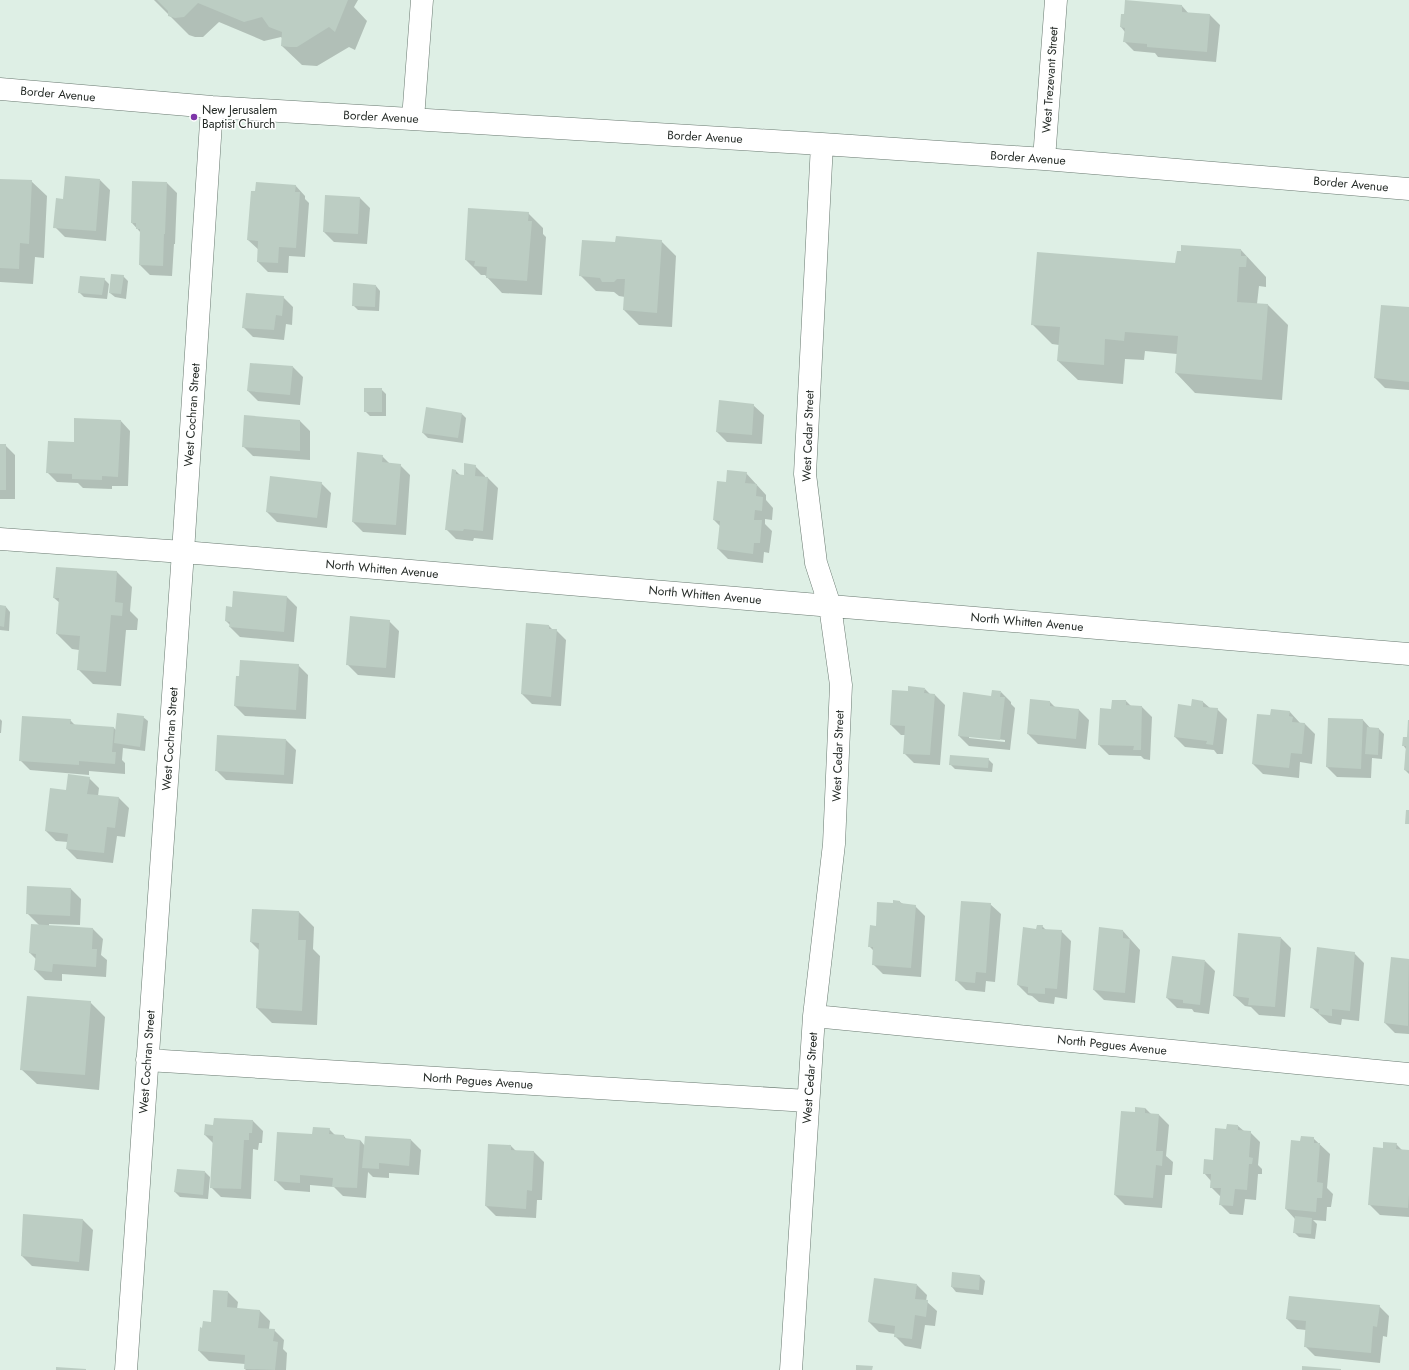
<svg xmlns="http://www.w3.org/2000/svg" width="1409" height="1370" font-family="Jost,sans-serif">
<rect width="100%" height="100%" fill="#deefe5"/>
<path fill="#0003" fill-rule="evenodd" d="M154,0H358L354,7L367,21L355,50L349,47L317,66L302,65L282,46L283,39L281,37L264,41L219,22L203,37H195L189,35Z
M1182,6L1189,14L1210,15L1220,25L1216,62L1158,57L1155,53L1134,51L1124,41L1125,32L1121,27Z
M0,180L31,181L47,196L44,258L35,257L33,284L0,282Z
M100,180L110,190L106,241L65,237L55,227Z
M167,183L177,193L175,244H174L172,276L150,275L140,265L141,233L132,223Z
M295,185L305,196V199L309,203L305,257L289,256L288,273L268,272L258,262L259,250L248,240Z
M360,198L370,208L367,244L334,242L324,232Z
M469,209L528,213L543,228V234L546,237L542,295L502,293L485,275H481L466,260Z
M661,241L676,256L672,327L639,325L624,310L625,297L619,296L614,292L596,291L581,276L616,243Z
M1241,250L1266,277V287L1259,286L1257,304L1268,305L1288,325L1282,400L1195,393L1176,373L1177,354L1145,351L1144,360L1125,359L1123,384L1078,380L1058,361L1059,345L1052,344L1032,324L1176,264Z
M123,276L128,281L126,299L115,297L110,293Z
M104,279L109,284L107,299L84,297L79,292Z
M376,286L380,291L379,311L358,310L353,305Z
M283,297L293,307L292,325L286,324L284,340L253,337L243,327Z
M1409,308V390L1385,388L1375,378Z
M293,367L303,377L300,405L258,401L248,391Z
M381,389L386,394V416H370L365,411Z
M753,405L764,415L762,444L727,442L717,432Z
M462,414L466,418L463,443L428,438L423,433Z
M245,416L300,421L310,431V460L253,456L243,446Z
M120,420L130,431L128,486H112V489L83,488L78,483L57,482L47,472L75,443Z
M0,445H5L15,455V499H0Z
M382,456L390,464L400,465L410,475L406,535L363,532L353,522Z
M475,466L485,476V478H488L498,488L493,540L474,538L473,541L456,539L446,529L456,471L460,475L465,476Z
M746,473L766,495V500L773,508L772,520L765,519V524L772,531L769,553L764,552L763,563L728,559L718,549L720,526L714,520L727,483Z
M321,483L331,493L327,528L277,522L267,512Z
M57,568L117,572L132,587L130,611L138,619L137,630H126L121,686L93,684L78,669L79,650L72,649L57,634L60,603L54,598Z
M287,597L297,607L294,642L240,637L230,627V625L226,621L233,608Z
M0,606L6,607L10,612L9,631L0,630Z
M389,621L399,631L395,678L358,675L348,665Z
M549,626L553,630H556L566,640L561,706L532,704L522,694Z
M298,665L308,675L306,719L245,716L235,706Z
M925,689L930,694L935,695L945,705L940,765L914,763L904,753L906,735H901L891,725Z
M1001,692L1011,702V704L1015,708L1010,750L969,746L959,736ZM969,736L1005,740V742L969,738Z
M1126,701L1131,706L1142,707L1152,717L1150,760L1144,759L1141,756L1109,755L1099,745L1112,710Z
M1050,702L1055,707L1079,710L1089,720L1086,749L1038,744L1028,734Z
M1203,702L1210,708L1217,709L1227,719L1223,754H1217L1214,750L1185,747L1175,737L1192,707Z
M1290,712L1300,723L1305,724L1315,734L1312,764L1300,762L1299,778L1263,774L1253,764L1271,717Z
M143,717L148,721L145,751L123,748L122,760L125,763V774L89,771V775L30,770L20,760L70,720L75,725L114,728L117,731Z
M0,719L2,721L1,733H0Z
M1363,720L1371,729H1379L1384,734L1382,759L1372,758L1371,778L1337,777L1327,767Z
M1409,724V774L1405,770L1406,749L1403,745L1408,738Z
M286,740L296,750L293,784L226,780L216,770Z
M988,759L993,764L992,772L955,769L950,764Z
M89,778L99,788L98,796L119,798L129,808L125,837L117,836L113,863L77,859L67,849L68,842L56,841L46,831Z
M28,887L71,889L81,899L80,925L49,924V926L93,929L103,939L101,955L107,960L106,977L62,974V981L45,980L35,970L36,959L30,953L39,925L27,913Z
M900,902L903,904L915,906L925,916L921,977L883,974L873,964L874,951L869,946L876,927L893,904Z
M990,904L1001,914L995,982L986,981L985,992L966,990L956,980Z
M253,910L299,912L314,927L313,949L320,956L317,1025L272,1023L257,1008L260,951L251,942Z
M1042,926L1046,930L1061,931L1071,941L1067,999L1055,997L1054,1004L1039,1002L1032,996L1028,995L1018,985L1037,930Z
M1123,931L1140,950L1135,1003L1104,1000L1094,990Z
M1281,938L1291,948L1285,1017L1259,1015L1251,1007L1245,1006L1234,996Z
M1354,953L1364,963L1359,1021L1342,1019L1341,1025L1329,1023L1311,1007Z
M1392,958L1409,960V1034L1395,1033L1385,1023Z
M1205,961L1215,971L1209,1014L1194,1012L1192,1009L1177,1008L1167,998Z
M90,1002L105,1017L99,1090L37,1084L21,1069Z
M1145,1108L1151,1114L1159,1115L1169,1125L1166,1156L1173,1162L1172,1175H1165L1162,1208L1125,1205L1115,1195L1136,1113Z
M253,1121L263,1131L262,1143H259L258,1150L253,1149L251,1199L221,1197L211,1187L213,1143L205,1135L214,1126Z
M1238,1126L1244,1131L1250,1132L1260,1142L1258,1165L1262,1169V1174H1258L1256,1200L1245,1199L1243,1215L1230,1214L1220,1204L1221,1197L1211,1187V1181L1204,1173L1214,1161L1227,1130Z
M329,1129L336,1136H344L347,1140H360L365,1146L411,1140L421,1150L419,1175L389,1173V1178L373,1177L368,1172L366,1198L343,1196L334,1187L310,1185V1192L285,1190L275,1180L313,1136Z
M1313,1138L1330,1154L1327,1188L1333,1194L1331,1207H1327L1326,1221L1313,1220L1317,1224L1315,1239L1299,1237L1294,1232L1295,1219L1286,1209L1301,1142Z
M1396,1144L1403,1151H1409V1217L1380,1215L1370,1205L1384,1149Z
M511,1146L516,1151L534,1152L544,1162L542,1200H537L536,1218L496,1216L486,1206Z
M205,1172L210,1177L208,1199L180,1197L175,1192Z
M83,1220L93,1230L89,1271L32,1266L22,1256Z
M980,1276L985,1281L983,1295L956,1292L952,1287Z
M917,1285L927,1295L926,1301L937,1311L935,1326L925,1325L921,1349L905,1346L895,1336V1334L879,1332L869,1322Z
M228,1292L238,1302L237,1309L260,1311L270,1321L269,1329L274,1330L284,1340L283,1349L287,1353L286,1370H246L245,1369V1364L209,1361L199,1351L211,1323Z
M1379,1306L1389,1316L1387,1337L1383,1336L1380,1363L1315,1356L1305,1346L1306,1330L1297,1329L1287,1319Z"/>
<path fill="#bccdc3" d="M157,0H348L335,32L329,27L297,47H290L281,46L282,32L269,27L262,17L244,22L198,3L184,17L175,18L168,16V11Z
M1125,0L1182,5V12L1210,14L1207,52L1147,47V44L1123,42L1125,28L1120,27L1121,14H1124Z
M65,176L100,179L96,231L53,228L56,198L63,199Z
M0,179L32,180L29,244L20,243L19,269L0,268Z
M132,181L167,182L165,234H164L163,266L139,265L140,229H136V223H131Z
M256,182L296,185L295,192H300L296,248L279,247L278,263L257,262L258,241L247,240L251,191H255Z
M325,195L360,197L358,234L323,232Z
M468,208L529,212L528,221H532L527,281L486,278L487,267L474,266L475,261L465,260Z
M616,236L662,240L657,313L623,310L625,279H617L614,282H602L600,278L579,276L582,240L615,242Z
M1181,245L1241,249V256H1247L1246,267H1239L1237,302L1268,304L1262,380L1175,373L1178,336L1125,332L1124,341L1105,339L1104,365L1057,361L1060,327L1031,325L1037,252L1175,263L1177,251H1181Z
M111,274L124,275L121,294L109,293Z
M80,276L105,278L102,295L78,293Z
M353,283L376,285L375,307L352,306Z
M246,293L284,296L282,316L276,315L274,330L242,328Z
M1381,305L1409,307V382L1374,378Z
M250,363L293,366L290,395L247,391Z
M364,388H382V412H364Z
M719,400L754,404L752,435L716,432Z
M426,407L462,413L458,438L422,433Z
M244,415L300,420V451L242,447Z
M74,418L121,420L118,477L102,476V480L72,479V474L46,473L48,441L74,442Z
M0,444H6V490H0Z
M357,452L383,455L382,462L401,464L396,525L352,522Z
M464,463L476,465L475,476L488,477L483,531L464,529L463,531L445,530L452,469L456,470V474L464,475Z
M727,470L747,472L745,483L757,484L756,496L763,497L762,511L755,510L754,520H762L760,543H754L753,554L717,549L720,521L713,520L717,481L726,482Z
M270,476L322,482L317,518L266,512Z
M56,567L117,571L115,602L123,603L122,616L111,615L106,672L77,670L80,636L56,634L59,598H53Z
M233,591L287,596L284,632L229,627L230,622L225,621L226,606L232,607Z
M0,605L6,606L4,627L0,626Z
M350,616L390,620L386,668L346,665Z
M526,623L549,625V629H557L551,697L521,694Z
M240,660L299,664L296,710L234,706L236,676H239Z
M908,686L925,688L924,693L935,694L930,755L903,754L905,726L890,725L892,690L908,691Z
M992,690L1001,691L1000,697H1005L1000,740L958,736L963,692L991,696Z
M1030,699L1050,701V706L1079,709L1076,739L1027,734Z
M1192,699L1203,701V707L1218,708L1213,745L1206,744L1207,741L1174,737L1178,704L1191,706Z
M1112,700H1126V705L1142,706L1141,750H1133L1134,746L1098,745L1100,708L1111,709Z
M1271,709L1290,711L1289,716L1293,717L1292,722L1305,723L1302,754L1291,753L1289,768L1252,764L1257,714L1270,715Z
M117,713L144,716L140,747L114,743Z
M22,716L71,719L70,724L114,727L112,752H116L115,764L79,761V765L19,761Z
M1328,718L1363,719L1361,769L1326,767Z
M1408,720H1409V771L1404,770L1406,746H1402L1403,737H1407Z
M1367,727L1379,728L1378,755L1365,754Z
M217,735L286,739L284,775L215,771Z
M950,755L989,758L988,768L949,765Z
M68,774L90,777L87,794L119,797L115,828L107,827L104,853L66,849L68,834L45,831L50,788L66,790Z
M1406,810H1409V824H1405Z
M27,886L71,888L70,916L26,914Z
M893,900L900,901V903L916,905L911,968L872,965L873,947H868L870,925L876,926L877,902L893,903Z
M961,901L991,903L986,973L976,972L975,983L955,981Z
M252,909L299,911L298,940H306L302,1011L256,1008L259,943L250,942Z
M31,924L93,928L92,949H97L96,967L53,964L52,972L34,970L36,954L29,953Z
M1037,925H1043L1042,929L1062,930L1057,989L1045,988V994L1028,993V987L1017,985L1023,927L1036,929Z
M1099,927L1123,930V938L1130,939L1125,993L1093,990Z
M1238,933L1281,937L1275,1007L1248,1005L1249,998L1233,996Z
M1317,947L1355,952L1350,1011L1332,1009V1016L1318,1014L1319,1009L1310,1008Z
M1172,956L1205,960L1200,1005L1183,1003V1000L1166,998Z
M1391,957L1409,959L1408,1026L1384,1023Z
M27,996L91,1001L85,1075L20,1070Z
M1135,1107L1145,1108V1113L1159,1114L1156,1151H1163L1162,1166L1156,1165L1153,1198L1114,1195L1121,1111L1135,1112Z
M214,1118L253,1120L252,1133H249V1140H244L241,1189L210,1188L213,1136L204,1135L205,1124L213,1125Z
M1227,1124L1238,1125V1130L1251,1131L1249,1157L1253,1158L1252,1164H1249L1247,1190L1235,1189L1233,1206L1219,1205L1221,1188H1210L1211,1174H1203L1204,1159L1213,1160L1215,1128L1226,1129Z
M313,1127L330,1128L329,1134L344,1135V1138L360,1140L357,1188L332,1187L333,1178L300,1175V1183L274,1181L277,1132L312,1134Z
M365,1136L411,1139L409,1166L379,1163V1169L362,1168Z
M1301,1136L1314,1137V1143H1320L1317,1182L1323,1183L1322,1198H1317L1316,1212L1285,1209L1291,1140L1300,1141Z
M1383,1142L1397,1143L1396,1149L1409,1150V1195L1408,1208L1368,1205L1373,1147L1383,1148Z
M488,1144L511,1145V1150L534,1151L532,1191L527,1190L526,1209L485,1206Z
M177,1169L205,1171L203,1195L174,1192Z
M23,1214L83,1219L79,1262L21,1256Z
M1295,1216L1312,1218L1311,1234L1293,1233Z
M952,1272L980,1275L979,1290L951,1287Z
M874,1278L917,1284L915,1299L928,1300L926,1317L915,1315L912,1339L894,1337L895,1326L868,1322Z
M213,1290L228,1291L227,1307L260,1310L258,1328L275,1329L273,1341L278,1342L275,1370L244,1369L245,1355L198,1351L200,1327L202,1328L203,1321L211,1322Z
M1289,1296L1380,1305L1377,1327L1373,1326L1371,1353L1304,1347L1306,1321L1286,1319Z
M856,1365L873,1366L872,1370H856Z
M1302,1366L1341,1369V1370H1302Z
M56,1367L86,1369V1370H56Z"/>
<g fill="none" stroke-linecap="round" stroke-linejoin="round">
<g stroke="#697970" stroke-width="23">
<path id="minor" d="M0,89L212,107L822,144L1044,159L1409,189
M413,119L422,0
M1044,159L1056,0
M0,539L183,552L1409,654
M814,1016L1409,1074
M147,1060L808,1101
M126,1370L183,552L212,107
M791,1370L814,1016L834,844L841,685L830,606L816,563L805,474L822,144"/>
</g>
<use href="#minor" stroke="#fff" stroke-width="22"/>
</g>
<circle fill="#7e36a9" stroke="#fff" stroke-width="1.5" cx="194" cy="117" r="4"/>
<g text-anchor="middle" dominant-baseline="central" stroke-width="3" stroke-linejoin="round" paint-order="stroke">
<g font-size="12" fill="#252b27" stroke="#fff">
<text transform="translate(1050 80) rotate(-86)">West Trezevant Street</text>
<text transform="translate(58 94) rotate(5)">Border Avenue</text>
<text transform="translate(381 117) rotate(3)">Border Avenue</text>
<text transform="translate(705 137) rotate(3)">Border Avenue</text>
<text transform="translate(1028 158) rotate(4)">Border Avenue</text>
<text transform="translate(1351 184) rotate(5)">Border Avenue</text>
<text transform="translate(192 415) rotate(-86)">West Cochran Street</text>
<text transform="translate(808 436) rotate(-88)">West Cedar Street</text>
<text transform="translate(382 569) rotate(5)">North Whitten Avenue</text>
<text transform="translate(705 595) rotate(5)">North Whitten Avenue</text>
<text transform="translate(1027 622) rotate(5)">North Whitten Avenue</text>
<text transform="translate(170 739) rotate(-86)">West Cochran Street</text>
<text transform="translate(838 756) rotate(-88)">West Cedar Street</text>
<text transform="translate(1112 1045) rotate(6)">North Pegues Avenue</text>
<text transform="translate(147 1062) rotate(-86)">West Cochran Street</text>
<text transform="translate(810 1078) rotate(-86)">West Cedar Street</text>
<text transform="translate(478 1081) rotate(4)">North Pegues Avenue</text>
</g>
<g font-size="12" fill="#252b27" stroke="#fff" text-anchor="start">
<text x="202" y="110">New Jerusalem<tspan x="202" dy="14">Baptist Church</tspan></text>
</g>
</g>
</svg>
